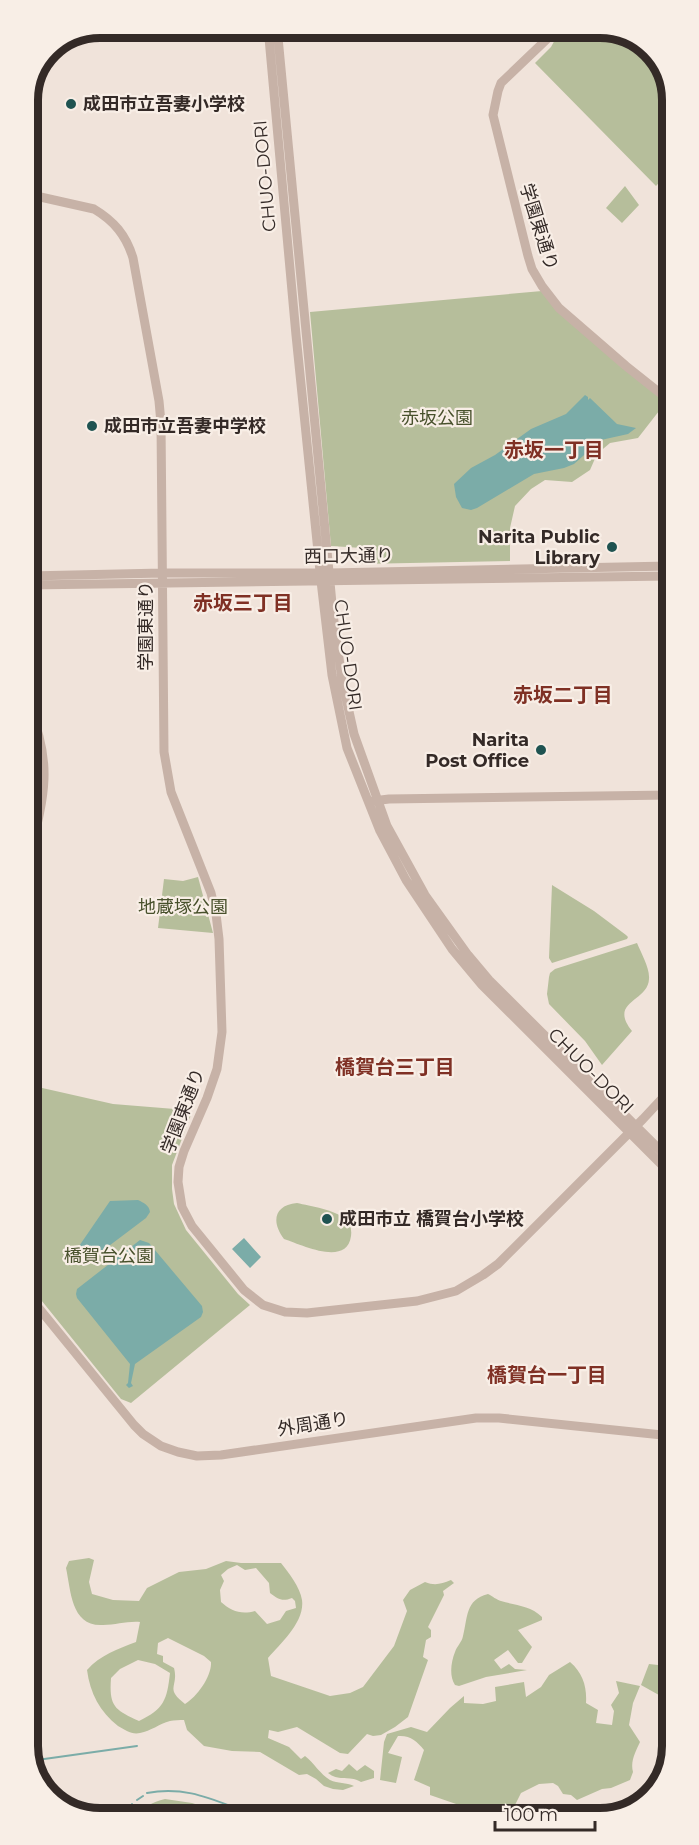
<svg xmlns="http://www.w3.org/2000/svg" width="699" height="1845" font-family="Montserrat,'Noto Sans JP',sans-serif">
<rect width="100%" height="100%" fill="#f0e3da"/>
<path fill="#b6be9b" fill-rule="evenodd" d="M562,27H604L644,42L669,81L670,171L656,186L535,63L551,47Z
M625,186L639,205L622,223L606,208Z
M542,291L666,402L638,438L610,443L597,454L590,470L572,482L545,480L531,489L515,506L510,528V561L360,564L362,548L331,546L310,312Z
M198,877L213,933L158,928L164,879L183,881Z
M552,885L594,911L626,935L628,937L627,939L552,963L549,958Z
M637,943C641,953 650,968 649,979C648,1002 608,1001 632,1031L602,1065L585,1041L549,1004L547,994L549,977L550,973L555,969Z
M29,1085L113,1104L187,1110L191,1112V1115L172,1165V1189L174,1204L186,1230L238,1294L250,1305L131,1403L121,1399L29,1285Z
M297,1203C310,1206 336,1210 345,1219C350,1223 352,1229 351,1236C347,1267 302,1245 284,1239C271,1222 274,1205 297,1203Z
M89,1558L94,1560L89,1582L92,1594L113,1600L139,1601L147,1588L179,1572L206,1569L226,1561L241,1563H281C289,1573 300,1587 302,1600C305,1622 281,1643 268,1658L271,1676L330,1696L350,1693L363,1687L394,1646L407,1611L403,1600L410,1590L425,1582C435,1586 441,1584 451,1580L454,1583L443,1591L444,1595L428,1627L431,1630V1637L426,1640L423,1657L428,1660L408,1717L395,1727L381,1735L373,1736L367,1734L348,1754L340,1753L297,1727L278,1732L269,1730L268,1738L289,1747L301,1759L305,1756C314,1763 320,1774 330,1780C338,1784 346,1782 354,1786L343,1790L333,1789L324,1786L316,1779L307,1774L299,1775L260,1752L232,1751L204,1746L187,1730L184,1720C180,1720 174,1720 170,1721C159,1724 151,1731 140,1733C132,1735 125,1730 118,1726C100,1712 90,1693 87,1670C100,1655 118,1649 136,1642L140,1622C127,1621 116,1625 103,1625C71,1627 71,1591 66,1568L69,1561ZM237,1565L245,1570L256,1568L269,1583L270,1593C278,1599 282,1602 292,1598L295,1601L296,1608L286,1611L280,1620L267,1624L255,1611C241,1615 231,1611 221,1602L220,1590L224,1581L221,1575L228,1569ZM168,1638L204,1656L211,1662C212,1676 197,1697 185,1704C164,1688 179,1687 174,1668L163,1662V1656L157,1654L158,1643ZM138,1660L155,1664L170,1673C167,1700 164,1709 139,1721C114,1710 109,1706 111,1678L120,1669Z
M488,1594C492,1596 497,1600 501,1601C517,1606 530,1605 542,1617V1620L518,1630L532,1647L522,1663H518L508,1650L494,1660L501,1669L509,1664L515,1669L527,1670L486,1677L459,1686L455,1685C449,1676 451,1662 455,1652C457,1646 462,1642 463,1636C468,1617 465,1600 488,1594Z
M570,1662C583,1673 587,1687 586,1703L598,1710L596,1723L612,1725L614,1711L611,1705L619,1693L616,1681L640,1686L633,1703L629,1725L640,1742C636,1751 630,1761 633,1772L630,1780L611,1788L602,1789L577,1800L571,1795L563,1794L558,1786L553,1783L539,1784L521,1793L512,1811L507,1814L493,1813L481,1808L459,1805L430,1795V1787L414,1780L424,1750C417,1741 410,1735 398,1736L388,1753L402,1757L396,1783L380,1780L384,1742L387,1734L411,1727L427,1732L450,1708L464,1696V1703L483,1704L496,1701L495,1687L524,1682L526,1697L541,1687L549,1675Z
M649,1664L658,1665L672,1672V1689L666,1699L641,1685Z
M349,1764L357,1771L365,1765L374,1771V1778L361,1782C351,1775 339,1782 328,1773L336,1769L342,1771Z
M165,1799L192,1803L236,1817L136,1818C143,1807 152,1802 165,1799Z"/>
<path fill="#7baca8" d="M585,395L588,397V400L590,398L617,424L636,428L628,434L601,440L574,464L564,468L534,474L477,508L471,510L462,508L456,497L454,484L471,468L495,455L531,429L566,414Z
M138,1200C144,1203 149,1205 150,1212L146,1218L89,1261L75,1252L110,1201Z
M244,1238L261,1257L250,1268L232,1249Z
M140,1240L149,1243L202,1306L203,1312L201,1317L135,1364L131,1383L133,1386L129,1388L126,1385L128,1383L130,1364L77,1298L76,1294L77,1289Z"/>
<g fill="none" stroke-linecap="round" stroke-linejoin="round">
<path stroke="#7baca8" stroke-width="2" d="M30,1761L137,1746
M147,1793C187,1785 215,1801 252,1814L262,1815V1817
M137,1800L143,1796
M123,1818L132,1804"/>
<path stroke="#c7b2a7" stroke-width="9" d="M268,27L296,335L321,581L332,675L347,748L380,831L406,880L452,949L482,985L671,1174
M277,27L333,614L342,680L354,734L387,826L425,895L468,955L489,980L671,1161
M552,27L547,39L501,83L498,91L493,115L528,256L532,269L542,286L559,308L626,366L670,401
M27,194L94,209C114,221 126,235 133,258L159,401L161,423L164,752L171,792L211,893L216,914L219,939L222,1032L217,1069L207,1098L184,1151L179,1167L178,1182L182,1207L192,1226L244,1290L263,1305L285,1312L307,1313L417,1301L456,1291L483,1275L498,1264L643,1119L671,1089
M28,576L163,573H329L670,566
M28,585L670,576
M28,706C55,765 43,801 28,861
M373,801L389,799L671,795
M29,1296L134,1425L143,1434L161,1446L178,1452L197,1456L221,1455L476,1418H499L672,1436"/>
</g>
<g fill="#1f5351" stroke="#f8eee6" stroke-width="2">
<circle cx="71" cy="104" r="6"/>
<circle cx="92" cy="426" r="6"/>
<circle cx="612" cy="547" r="6"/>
<circle cx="541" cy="750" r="6"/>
<circle cx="327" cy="1219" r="6"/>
</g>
<g text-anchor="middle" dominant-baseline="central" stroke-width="4.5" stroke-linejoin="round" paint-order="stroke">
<g font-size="18" font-weight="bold" fill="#342a27" stroke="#f8eee6" text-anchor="start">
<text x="83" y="104">成田市立吾妻小学校</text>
<text x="104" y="426">成田市立吾妻中学校</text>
<text x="600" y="537" text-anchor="end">Narita Public<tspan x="600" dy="21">Library</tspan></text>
<text x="529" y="740" text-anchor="end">Narita<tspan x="529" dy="21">Post Office</tspan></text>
<text x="339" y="1219">成田市立 橋賀台小学校</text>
</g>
<g font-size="18" fill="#342a27" stroke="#f8eee6">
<text transform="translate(265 176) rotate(-95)">CHUO-DORI</text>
<text transform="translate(539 227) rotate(73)">学園東通り</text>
<text transform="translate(349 556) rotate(-1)">西口大通り</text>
<text transform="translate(146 626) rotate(-90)">学園東通り</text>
<text transform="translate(348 655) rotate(82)">CHUO-DORI</text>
<text transform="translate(591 1071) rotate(45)">CHUO-DORI</text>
<text transform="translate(183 1111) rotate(-69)">学園東通り</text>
<text transform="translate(313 1424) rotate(-9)">外周通り</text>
</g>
<g font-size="18" fill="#48512c" stroke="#f8eee6">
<text x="437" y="418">赤坂公園</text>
<text x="183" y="907">地蔵塚公園</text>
<text x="109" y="1256">橋賀台公園</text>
</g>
<g font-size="20" font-weight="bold" fill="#7f3024" stroke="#f8eee6">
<text x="554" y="450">赤坂一丁目</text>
<text x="243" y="603">赤坂三丁目</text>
<text x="563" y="695">赤坂二丁目</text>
<text x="395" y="1067">橋賀台三丁目</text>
<text x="547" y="1375">橋賀台一丁目</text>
</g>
</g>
<path d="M0 0H699V1845H0ZM100 38H600A62 62 0 0 1 662 100V1746A62 62 0 0 1 600 1808H100A62 62 0 0 1 38 1746V100A62 62 0 0 1 100 38Z" fill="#f8eee6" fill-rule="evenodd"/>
<path fill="none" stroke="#342a27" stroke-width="8" d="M100 38H600A62 62 0 0 1 662 100V1746A62 62 0 0 1 600 1808H100A62 62 0 0 1 38 1746V100A62 62 0 0 1 100 38Z"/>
<path d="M495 1821v9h100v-9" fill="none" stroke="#342a27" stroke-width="3"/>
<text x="504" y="1821" font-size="18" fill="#342a27" stroke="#f8eee6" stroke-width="4.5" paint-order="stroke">100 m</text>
</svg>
